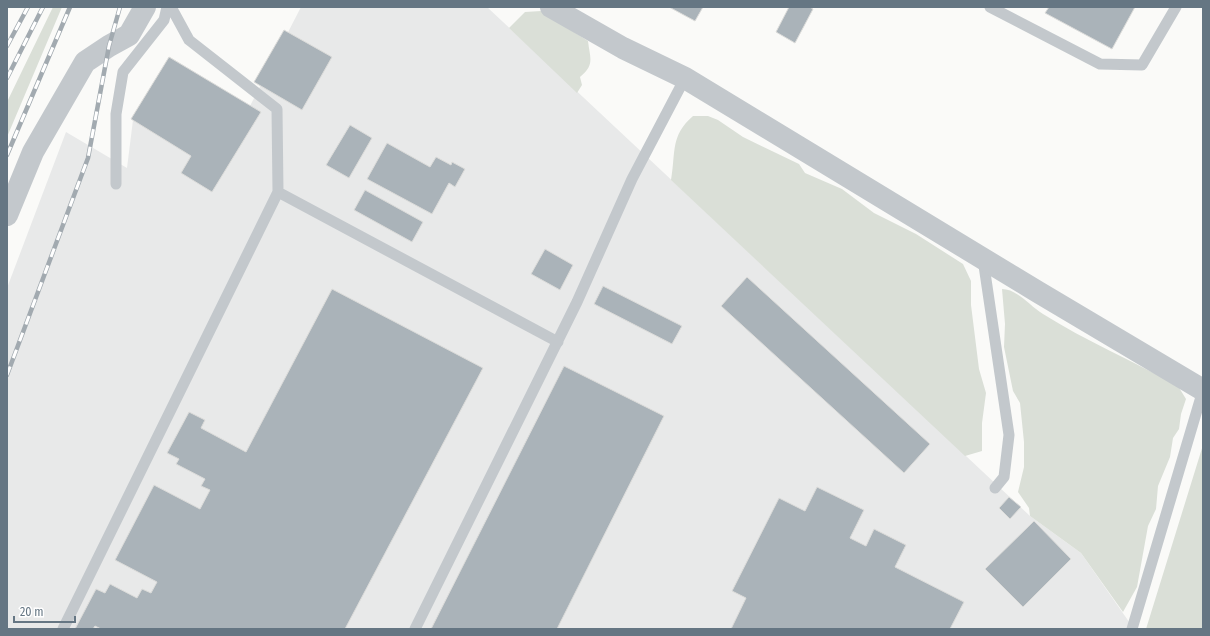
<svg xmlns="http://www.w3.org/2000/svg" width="1210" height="636" font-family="'Fira Sans Condensed',sans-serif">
<rect width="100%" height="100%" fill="#fafaf8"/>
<path fill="#e8e9e9" d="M301,7H487L1030,516L1081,553L1134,629H7V288L66,132L127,168L133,120L170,57L250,106Z"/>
<path fill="#dadfd7" d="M53,7H62L7,137V102Z
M541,11L588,41C590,58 595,65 580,77L582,85L577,93L509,28L525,12Z
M693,116H708L718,120L743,137L799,164L805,173L842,189L874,213L916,234L963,264L971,281V305L979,369L986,393L982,423V451L965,456L671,180C676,152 670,136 693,116Z
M1002,289C1017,289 1030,306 1043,314C1086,341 1133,361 1178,386L1186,399L1181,414L1179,429L1173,438L1170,457L1158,486L1156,509L1148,526L1137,587L1123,612L1081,553L1030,516L1029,508L1018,492L1024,467V442L1020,403L1013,391L1004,347L1005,324Z
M1203,445V629H1146Z"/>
<path fill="#aab3b9" stroke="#dcdcda" d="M669,7H703L695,21Z
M789,7H810L813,9L795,43L776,32Z
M1049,7H1135L1112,49L1045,13Z
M284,30L332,57L302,110L254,82Z
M169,57L261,112L212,192L181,173L191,156L131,119Z
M350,125L372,138L349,178L326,165Z
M387,143L430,167L436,157L451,165L452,162L465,169L455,187L449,183L432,214L367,179Z
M365,190L423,222L412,242L354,210Z
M545,249L573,265L560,290L531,274Z
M747,277L930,444L904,473L721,306Z
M603,286L682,326L672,344L594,304Z
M332,289L483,368L345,629H101L95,626L93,629H75L96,589L105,593L110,584L137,598L142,589L151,593L157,582L115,560L154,485L200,509L210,490L201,486L205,479L176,464L179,459L167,453L189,412L205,420L201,428L246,452Z
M564,366L664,416L557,629H431Z
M817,487L864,510L850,538L866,546L874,529L906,545L895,567L964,602L950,629H731L746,598L732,591L779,498L805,511Z
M1009,497L1021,507L1010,519L999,508Z
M1034,521L1071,559L1023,607L985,569Z"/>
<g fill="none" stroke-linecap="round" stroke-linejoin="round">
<path stroke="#c3c8cc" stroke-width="11" d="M171,7L189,40L277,109L278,192L558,342
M990,7L1100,64L1142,65L1176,7
M116,184V114L123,72L164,20L167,7
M983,259L1009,435L1004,477L995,488
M63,629L278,192
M415,629L577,302L632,179L685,78
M1132,629L1203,390"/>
<path stroke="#c3c8cc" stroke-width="22" d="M551,7L623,48L685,78L1038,292L1203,390
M7,215L33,152L85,62L109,46L129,35L145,7"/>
<g stroke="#a2aab0" stroke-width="4.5">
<path id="rail" d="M7,46L28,7
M7,78L43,7
M7,155L70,7
M7,375L88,158L109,46L120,7"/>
</g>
<use href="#rail" stroke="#fff" stroke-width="3" stroke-dasharray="9" stroke-linecap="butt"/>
</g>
<rect width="1210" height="636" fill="none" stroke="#657683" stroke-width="16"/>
<path d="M14 616v6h61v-6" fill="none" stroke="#657683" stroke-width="2"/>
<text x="20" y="616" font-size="12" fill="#657683" stroke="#ffffff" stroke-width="3" paint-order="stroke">20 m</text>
</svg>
